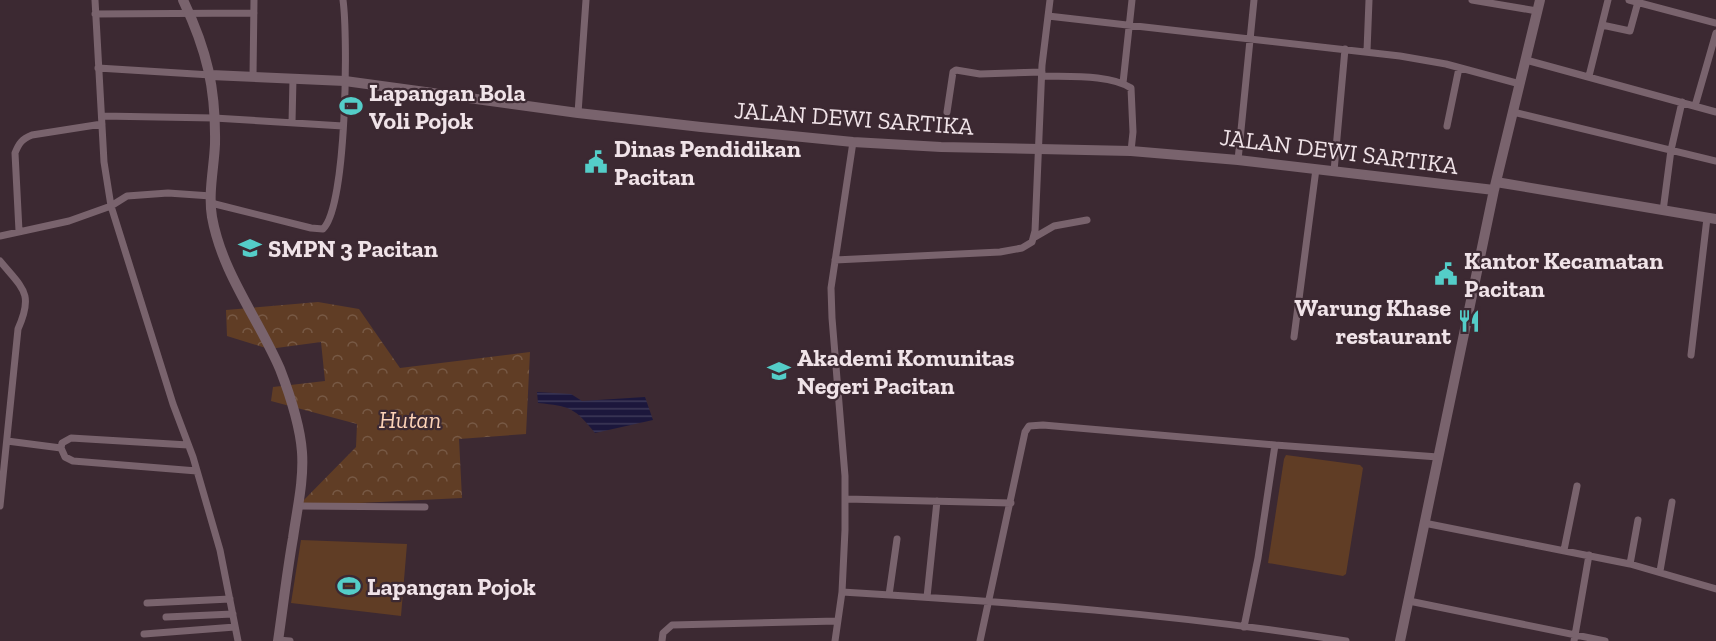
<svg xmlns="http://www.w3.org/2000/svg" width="1716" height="641" font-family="'Zilla Slab',serif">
<defs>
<pattern id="forest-crowns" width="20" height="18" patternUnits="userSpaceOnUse" patternTransform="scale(1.5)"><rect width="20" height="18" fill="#603d25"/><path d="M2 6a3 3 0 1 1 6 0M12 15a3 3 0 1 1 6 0" fill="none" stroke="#775945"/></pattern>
<pattern id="water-rules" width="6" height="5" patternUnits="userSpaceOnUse" patternTransform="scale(1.5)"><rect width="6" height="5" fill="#1c173c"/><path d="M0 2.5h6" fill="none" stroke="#3d3958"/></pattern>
</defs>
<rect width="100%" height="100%" fill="#3c2932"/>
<path fill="#603d25" d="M1286,455L1360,465L1363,468L1346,574L1343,576L1268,563L1284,459Z
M301,540L407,544L401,616L291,603Z"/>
<path fill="url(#forest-crowns)" d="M318,302L359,309L400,368L530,352L526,434L459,439L462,498L298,506L356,447L357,424L271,401L273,387L325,381L321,342L269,349L227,336L226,310Z"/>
<path fill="url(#water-rules)" d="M537,392L571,394L582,401L645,397L653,420L595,433C575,408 570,406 538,403Z"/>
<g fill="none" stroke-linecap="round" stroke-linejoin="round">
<path stroke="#79636d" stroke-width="7" d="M95,0L104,162L111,206L173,404L193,457L220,550L238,641
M1472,0L1537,11
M1629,0L1716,23
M95,14L254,13
M1048,16L1400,56L1446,64L1520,84
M1602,25L1630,31L1638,2
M1367,51L1369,0
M1526,60L1716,112
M98,68L211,75
M253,76L254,0
M1042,76C1067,77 1110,74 1131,88L1133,132L1131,151
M1589,76L1608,0
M1123,83L1132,0
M1695,106L1716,33
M947,112L953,72L956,70L980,74L1042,72
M1513,112L1716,161
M578,113L586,0
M102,116L214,118L343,126
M292,123L293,78
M1447,126L1459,68
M1238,160L1254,0
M1334,171L1345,49
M211,203L311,228L323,229C347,206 348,36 343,0
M1663,211L1671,150L1682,102
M19,231L15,153C19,143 22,139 32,135L102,124
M0,236L69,221L111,206L127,196L168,193L211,196
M1035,237L1054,226L1087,220
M835,260L1000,252L1022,248L1032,242L1035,231L1042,65L1050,0
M0,261C23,289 34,293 18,329L0,506
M1294,337L1316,169
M1691,355L1707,218
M7,441L61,448L65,457L73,461L197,471
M61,448L62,443L71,438L188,445
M846,499L1011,503
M298,506L425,507
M1424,523L1630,564L1716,589
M1564,550L1577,486
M1630,564L1638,520
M1660,571L1672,502
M842,592C1010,602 1179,614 1346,641
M889,595L897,539
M927,597L937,501
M1409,601L1605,641
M147,603L230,599
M166,617L233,614
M1244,627L1258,558L1275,445L1438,457
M144,634L235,627
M278,640L290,641
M662,641L663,633L672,625L837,621
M835,641L842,592L845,530V476L832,318L831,288L853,142
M980,641L1025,432L1029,426L1043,425L1275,445
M1574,641L1589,555"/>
<path stroke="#79636d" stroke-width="10" d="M183,0C207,50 216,89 215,144C214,168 208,193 212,217C222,273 258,318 280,369C290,395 300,424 302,452C304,481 297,509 293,538C287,572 283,607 278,641
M211,75L345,81L578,113L701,127L853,142L941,147L1131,151L1238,160L1494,190
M1496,182L1716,219
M1400,641L1494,190L1540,0"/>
</g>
<defs>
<g id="stadium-bare" transform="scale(1.8)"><path d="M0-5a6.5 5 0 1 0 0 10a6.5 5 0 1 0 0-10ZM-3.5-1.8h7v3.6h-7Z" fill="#54cdc8" stroke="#3c2932" stroke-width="2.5" paint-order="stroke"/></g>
<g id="civic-bare" transform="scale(1.8)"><path d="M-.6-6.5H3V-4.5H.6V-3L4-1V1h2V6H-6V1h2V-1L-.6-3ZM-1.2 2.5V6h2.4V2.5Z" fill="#54cdc8" stroke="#3c2932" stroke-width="2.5" paint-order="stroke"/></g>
<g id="school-bare" transform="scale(1.8)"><path d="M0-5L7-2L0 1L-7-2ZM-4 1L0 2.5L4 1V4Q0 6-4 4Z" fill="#54cdc8" stroke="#3c2932" stroke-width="2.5" paint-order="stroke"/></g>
<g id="restaurant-bare" transform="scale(1.8)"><path d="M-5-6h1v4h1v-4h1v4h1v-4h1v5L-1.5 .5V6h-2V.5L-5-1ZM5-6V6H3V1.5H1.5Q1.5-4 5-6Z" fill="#54cdc8" stroke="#3c2932" stroke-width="2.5" paint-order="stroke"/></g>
<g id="university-bare" transform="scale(1.8)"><path d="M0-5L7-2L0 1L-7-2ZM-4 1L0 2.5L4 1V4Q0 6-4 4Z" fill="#54cdc8" stroke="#3c2932" stroke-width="2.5" paint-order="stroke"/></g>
</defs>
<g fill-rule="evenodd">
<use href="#stadium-bare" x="351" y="106"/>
<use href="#civic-bare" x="596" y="162"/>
<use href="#school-bare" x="250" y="248"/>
<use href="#civic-bare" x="1446" y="274"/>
<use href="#restaurant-bare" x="1469" y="321"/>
<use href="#university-bare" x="779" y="371"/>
<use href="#stadium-bare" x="349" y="586"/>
</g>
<g text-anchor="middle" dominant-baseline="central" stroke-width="4.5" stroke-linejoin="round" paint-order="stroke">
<g font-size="24" font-weight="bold" fill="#f0e3e8" stroke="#3c2932" text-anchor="start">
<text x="369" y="92">Lapangan Bola<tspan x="369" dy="28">Voli Pojok</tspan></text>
<text x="614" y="148">Dinas Pendidikan<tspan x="614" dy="28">Pacitan</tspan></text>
<text x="268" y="248">SMPN 3 Pacitan</text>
<text x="1464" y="260">Kantor Kecamatan<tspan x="1464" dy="28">Pacitan</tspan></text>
<text x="1451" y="307" text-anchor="end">Warung Khase<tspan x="1451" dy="28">restaurant</tspan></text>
<text x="797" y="357">Akademi Komunitas<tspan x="797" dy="28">Negeri Pacitan</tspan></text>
<text x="367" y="586">Lapangan Pojok</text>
</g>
<g font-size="24" fill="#f0e3e8" stroke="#3c2932">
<text transform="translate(854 118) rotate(4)">JALAN DEWI SARTIKA</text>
<text transform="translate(1339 151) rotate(7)">JALAN DEWI SARTIKA</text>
</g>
<g font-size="24" font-style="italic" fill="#fcd2b7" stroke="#3c2932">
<text x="410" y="419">Hutan</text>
</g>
</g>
</svg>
